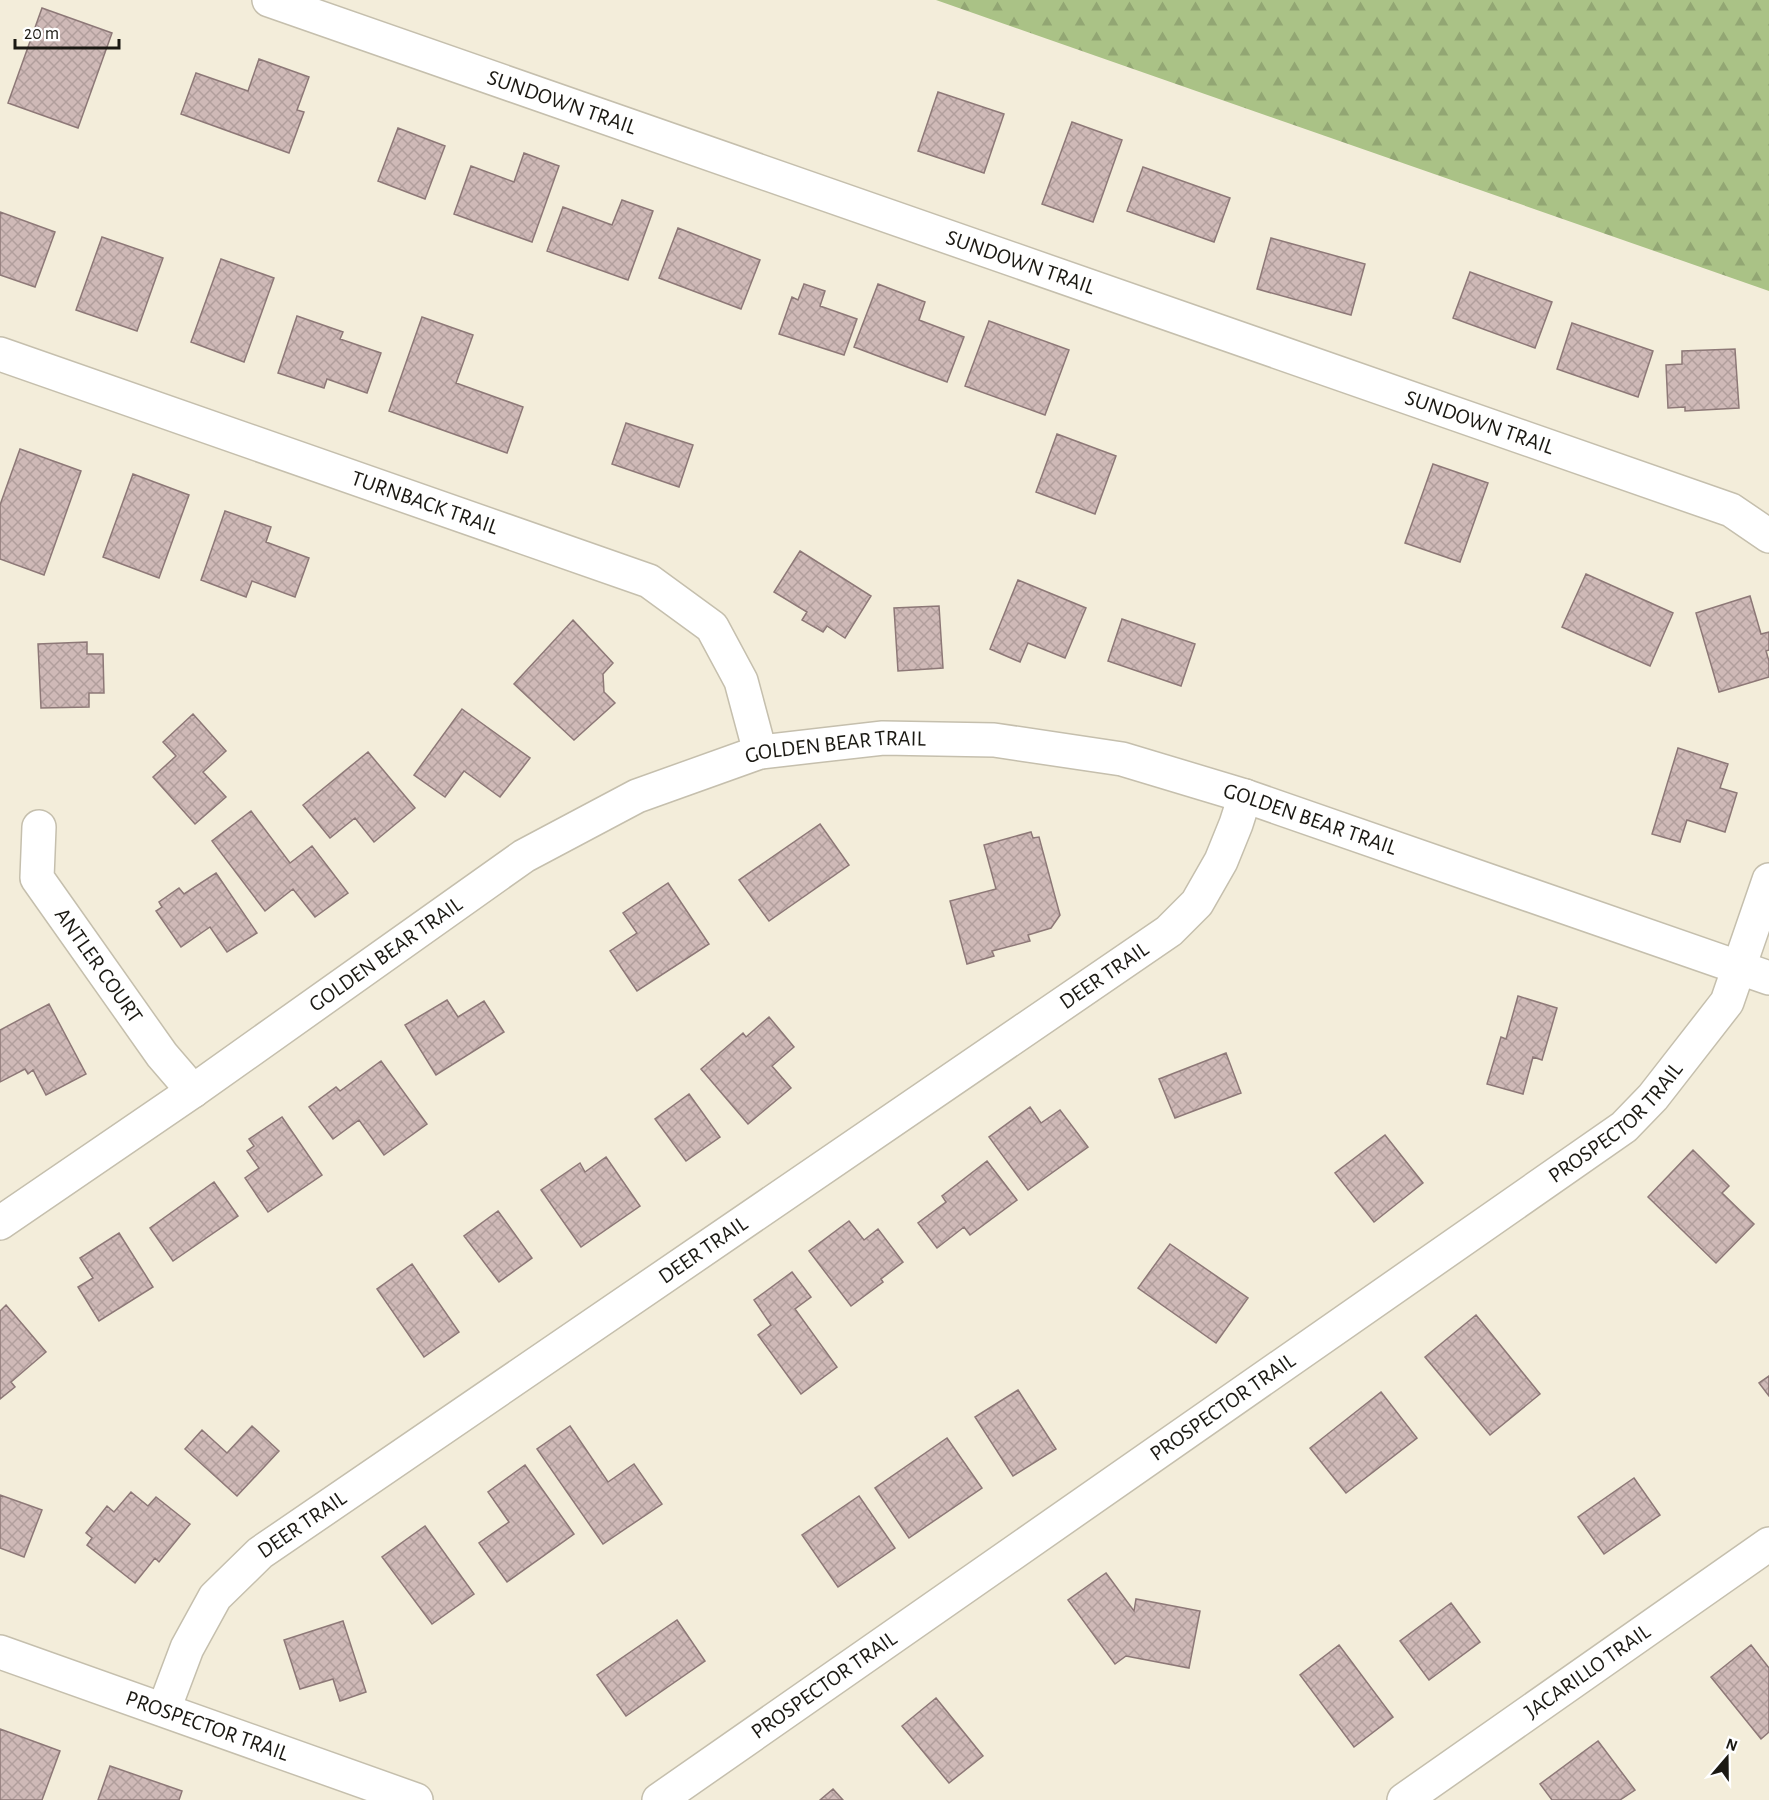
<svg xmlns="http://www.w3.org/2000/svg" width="1769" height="1800" font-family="'Alegreya Sans',sans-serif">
<defs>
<pattern id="forest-firs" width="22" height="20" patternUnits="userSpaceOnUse" patternTransform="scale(1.5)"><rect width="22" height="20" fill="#aac286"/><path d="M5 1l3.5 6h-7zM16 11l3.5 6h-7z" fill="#92a673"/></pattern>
<pattern id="building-cross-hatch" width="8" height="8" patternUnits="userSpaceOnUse" patternTransform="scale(1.5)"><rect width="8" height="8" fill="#cfb9b7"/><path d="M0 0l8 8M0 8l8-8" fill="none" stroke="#b19e9c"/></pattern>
</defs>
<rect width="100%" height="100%" fill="#f3edda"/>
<path fill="url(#forest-firs)" d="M936,0H1769V291Z"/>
<path fill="url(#building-cross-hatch)" stroke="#8d7877" stroke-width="1.5" d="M42,8L112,33L78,128L8,103Z
M259,59L309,77L297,110L304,112L289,153L181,114L196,73L248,91Z
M938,92L1004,114L984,173L918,151Z
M1072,122L1122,140L1093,222L1042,204Z
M398,128L445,146L425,199L378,181Z
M524,153L559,166L532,242L454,214L471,166L514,182Z
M1143,167L1230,198L1214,242L1127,211Z
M622,200L653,211L628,280L547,251L563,207L612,225Z
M0,212L55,232L35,287L0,275Z
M678,228L760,260L741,309L659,278Z
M102,237L163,258L137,331L76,310Z
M1271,238L1365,264L1351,315L1257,289Z
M221,259L274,278L244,362L191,342Z
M1470,272L1552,302L1535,348L1453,318Z
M804,284L825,291L820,306L857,319L844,355L779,334L792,297L798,300Z
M878,284L925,302L919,320L964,337L947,382L854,347Z
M297,316L343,332L340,339L381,353L367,393L327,379L324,388L278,373Z
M422,317L473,335L456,383L523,407L507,453L389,411Z
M989,321L1069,350L1045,415L965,386Z
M1572,323L1653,351L1638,397L1557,369Z
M1735,349L1739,408L1685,411V407L1668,408L1666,365L1682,364V351Z
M626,423L693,445L679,487L612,464Z
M1057,434L1116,456L1095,514L1036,492Z
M20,449L81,471L44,575L0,559V505Z
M1433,464L1488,483L1460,562L1405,543Z
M133,474L189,495L159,578L103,557Z
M225,511L271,527L266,542L309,558L295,597L252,581L246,597L201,580Z
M800,551L871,596L845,638L827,626L823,632L802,620L807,612L774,592Z
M1586,574L1673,613L1650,666L1562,627Z
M1018,580L1086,608L1065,658L1028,643L1020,662L990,649Z
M1750,596L1761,634L1769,632V650L1766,651L1769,661V677L1719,692L1696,613Z
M939,606L943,668L898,671L894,608Z
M1122,619L1195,644L1181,686L1108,661Z
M573,620L613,663L603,674L604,692L615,703L574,740L514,684Z
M87,642V654H103L104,693H89V707L41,708L38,644Z
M462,709L530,758L500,797L464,771L445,797L414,775Z
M193,714L226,751L203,772L226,797L195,824L153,777L176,756L163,742Z
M1678,748L1728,764L1720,788L1737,793L1725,832L1687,820L1680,842L1652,834Z
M368,752L415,808L374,842L355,818L330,838L303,805Z
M251,811L290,863L312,846L348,893L315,917L293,889L265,911L212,841Z
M820,824L849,865L769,921L739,880Z
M1031,832L1033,838L1039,837L1060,915L1051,928L1028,935L1030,941L992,951L994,956L967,964L950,901L996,889L984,845Z
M216,873L257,933L227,952L210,927L181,947L156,911L162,907L159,902L179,888L184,894Z
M668,883L709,944L637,991L610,951L637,933L623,913Z
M1518,996L1557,1008L1542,1060L1533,1057L1523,1094L1487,1084L1501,1037L1506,1039Z
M447,1000L458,1017L484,1001L504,1032L436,1075L405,1025Z
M49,1004L86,1074L46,1095L33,1070L28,1074L25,1069L0,1082V1030Z
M769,1017L794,1047L772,1066L791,1088L748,1124L701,1069L743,1033L746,1037Z
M1226,1053L1241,1093L1175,1118L1159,1079Z
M381,1061L427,1124L384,1155L359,1120L333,1139L309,1107L336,1087L340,1091Z
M689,1094L720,1137L686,1161L655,1119Z
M1030,1107L1041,1123L1060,1110L1088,1147L1028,1190L989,1137Z
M282,1117L322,1175L268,1212L245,1178L259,1168L247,1151L254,1146L249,1139Z
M1385,1135L1423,1183L1374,1222L1335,1173Z
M1693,1150L1729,1186L1722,1193L1754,1224L1716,1263L1648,1197Z
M606,1157L640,1206L581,1247L541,1190L580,1163L585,1172Z
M987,1161L1017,1200L970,1235L964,1227L937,1248L918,1223L946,1202L942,1196Z
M214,1182L238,1216L173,1261L150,1228Z
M498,1211L532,1258L499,1282L464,1236Z
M849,1221L864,1240L878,1229L903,1262L881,1279L883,1282L851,1306L809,1251Z
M119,1233L153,1287L99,1321L78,1287L93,1278L80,1258Z
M1170,1244L1248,1298L1216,1343L1138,1288Z
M412,1264L459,1332L424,1357L377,1289Z
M792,1272L811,1297L795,1309L837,1367L801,1394L758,1335L771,1325L754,1300Z
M6,1305L46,1352L11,1382L15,1387L0,1399V1311Z
M1476,1315L1540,1394L1490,1435L1425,1357Z
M1769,1376V1396L1759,1383Z
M1018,1390L1056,1449L1013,1476L975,1417Z
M1381,1392L1417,1438L1346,1493L1310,1448Z
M252,1426L279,1451L237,1496L185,1449L202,1430L227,1453Z
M570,1426L608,1482L634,1464L662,1504L603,1544L537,1449Z
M947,1438L982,1488L909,1538L875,1488Z
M525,1465L574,1534L507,1582L479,1543L509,1522L488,1492Z
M1634,1478L1660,1515L1604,1554L1578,1517Z
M131,1492L148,1506L156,1497L190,1524L159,1562L155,1558L135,1583L87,1545L92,1538L86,1533L107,1506L114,1512Z
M0,1495L42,1510L24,1557L0,1548Z
M859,1496L895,1548L838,1587L802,1535Z
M425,1526L474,1594L432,1624L382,1557Z
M1106,1573L1134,1611L1136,1599L1200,1611L1189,1668L1126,1656L1115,1664L1068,1600Z
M1451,1603L1480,1642L1429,1680L1400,1641Z
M677,1620L705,1661L626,1716L597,1675Z
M343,1621L366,1692L340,1701L333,1679L300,1689L284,1640Z
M1339,1645L1393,1717L1354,1747L1300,1675Z
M1751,1645L1769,1668V1732L1761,1739L1711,1677Z
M936,1698L983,1756L949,1783L902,1726Z
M0,1729L60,1751L42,1800H0Z
M1598,1741L1635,1790L1620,1800H1552L1540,1784Z
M110,1766L182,1791L179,1800H98Z
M833,1789L843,1800H820Z"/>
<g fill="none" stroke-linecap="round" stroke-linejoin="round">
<g stroke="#c5bfad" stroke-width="36">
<g id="street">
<path id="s1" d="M269,0L1731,510L1769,536"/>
<path id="s2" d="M0,354L649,581L712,627L741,681L760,752"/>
<path id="s3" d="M39,827L37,878L162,1055L193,1091"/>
<path id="s4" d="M0,1223L193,1091L524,856L637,796L760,752L883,738L994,740L1122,759L1245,796L1769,978"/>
<path id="s5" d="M0,1652L416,1800"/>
<path id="s6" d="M164,1709L187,1648L215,1597L260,1553L1169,931L1197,903L1221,861L1236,824L1245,796"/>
<path id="s7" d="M659,1800L1624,1127L1653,1097L1727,1002L1769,880"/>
<path id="s8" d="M1404,1800L1769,1544"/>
</g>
</g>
<use href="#street" stroke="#fff" stroke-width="33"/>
</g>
<g text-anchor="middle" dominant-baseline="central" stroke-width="5" stroke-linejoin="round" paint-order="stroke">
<g font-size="22" fill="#1b1913" stroke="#fff">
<text stroke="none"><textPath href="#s1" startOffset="310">SUNDOWN TRAIL</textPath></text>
<text stroke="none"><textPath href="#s1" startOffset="796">SUNDOWN TRAIL</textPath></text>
<text stroke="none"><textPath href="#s1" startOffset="1282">SUNDOWN TRAIL</textPath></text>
<text stroke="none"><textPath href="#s2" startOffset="450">TURNBACK TRAIL</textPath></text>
<text stroke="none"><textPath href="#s4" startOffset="974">GOLDEN BEAR TRAIL</textPath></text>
<text stroke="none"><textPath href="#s4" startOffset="1460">GOLDEN BEAR TRAIL</textPath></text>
<text stroke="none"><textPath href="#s4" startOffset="470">GOLDEN BEAR TRAIL</textPath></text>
<text stroke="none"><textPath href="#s3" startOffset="158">ANTLER COURT</textPath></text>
<text stroke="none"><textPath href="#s6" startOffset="1209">DEER TRAIL</textPath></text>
<text stroke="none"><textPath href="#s7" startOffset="1173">PROSPECTOR TRAIL</textPath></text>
<text stroke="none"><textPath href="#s6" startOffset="723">DEER TRAIL</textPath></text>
<text stroke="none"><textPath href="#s7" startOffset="687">PROSPECTOR TRAIL</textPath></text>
<text stroke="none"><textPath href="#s6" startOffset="237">DEER TRAIL</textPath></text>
<text stroke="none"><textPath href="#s8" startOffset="224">JACARILLO TRAIL</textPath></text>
<text stroke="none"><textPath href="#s7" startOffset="201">PROSPECTOR TRAIL</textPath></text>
<text stroke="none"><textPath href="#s5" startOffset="220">PROSPECTOR TRAIL</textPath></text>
</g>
</g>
<g transform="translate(1727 1758) rotate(20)" stroke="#ffffff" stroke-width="4.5" paint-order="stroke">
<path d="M0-4.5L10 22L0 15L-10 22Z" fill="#1b1913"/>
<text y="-9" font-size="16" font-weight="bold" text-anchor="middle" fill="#1b1913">N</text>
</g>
<path d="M15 39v9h104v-9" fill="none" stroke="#1b1913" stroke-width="3"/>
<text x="24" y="39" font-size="18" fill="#1b1913" stroke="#ffffff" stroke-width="4.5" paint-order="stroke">20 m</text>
</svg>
